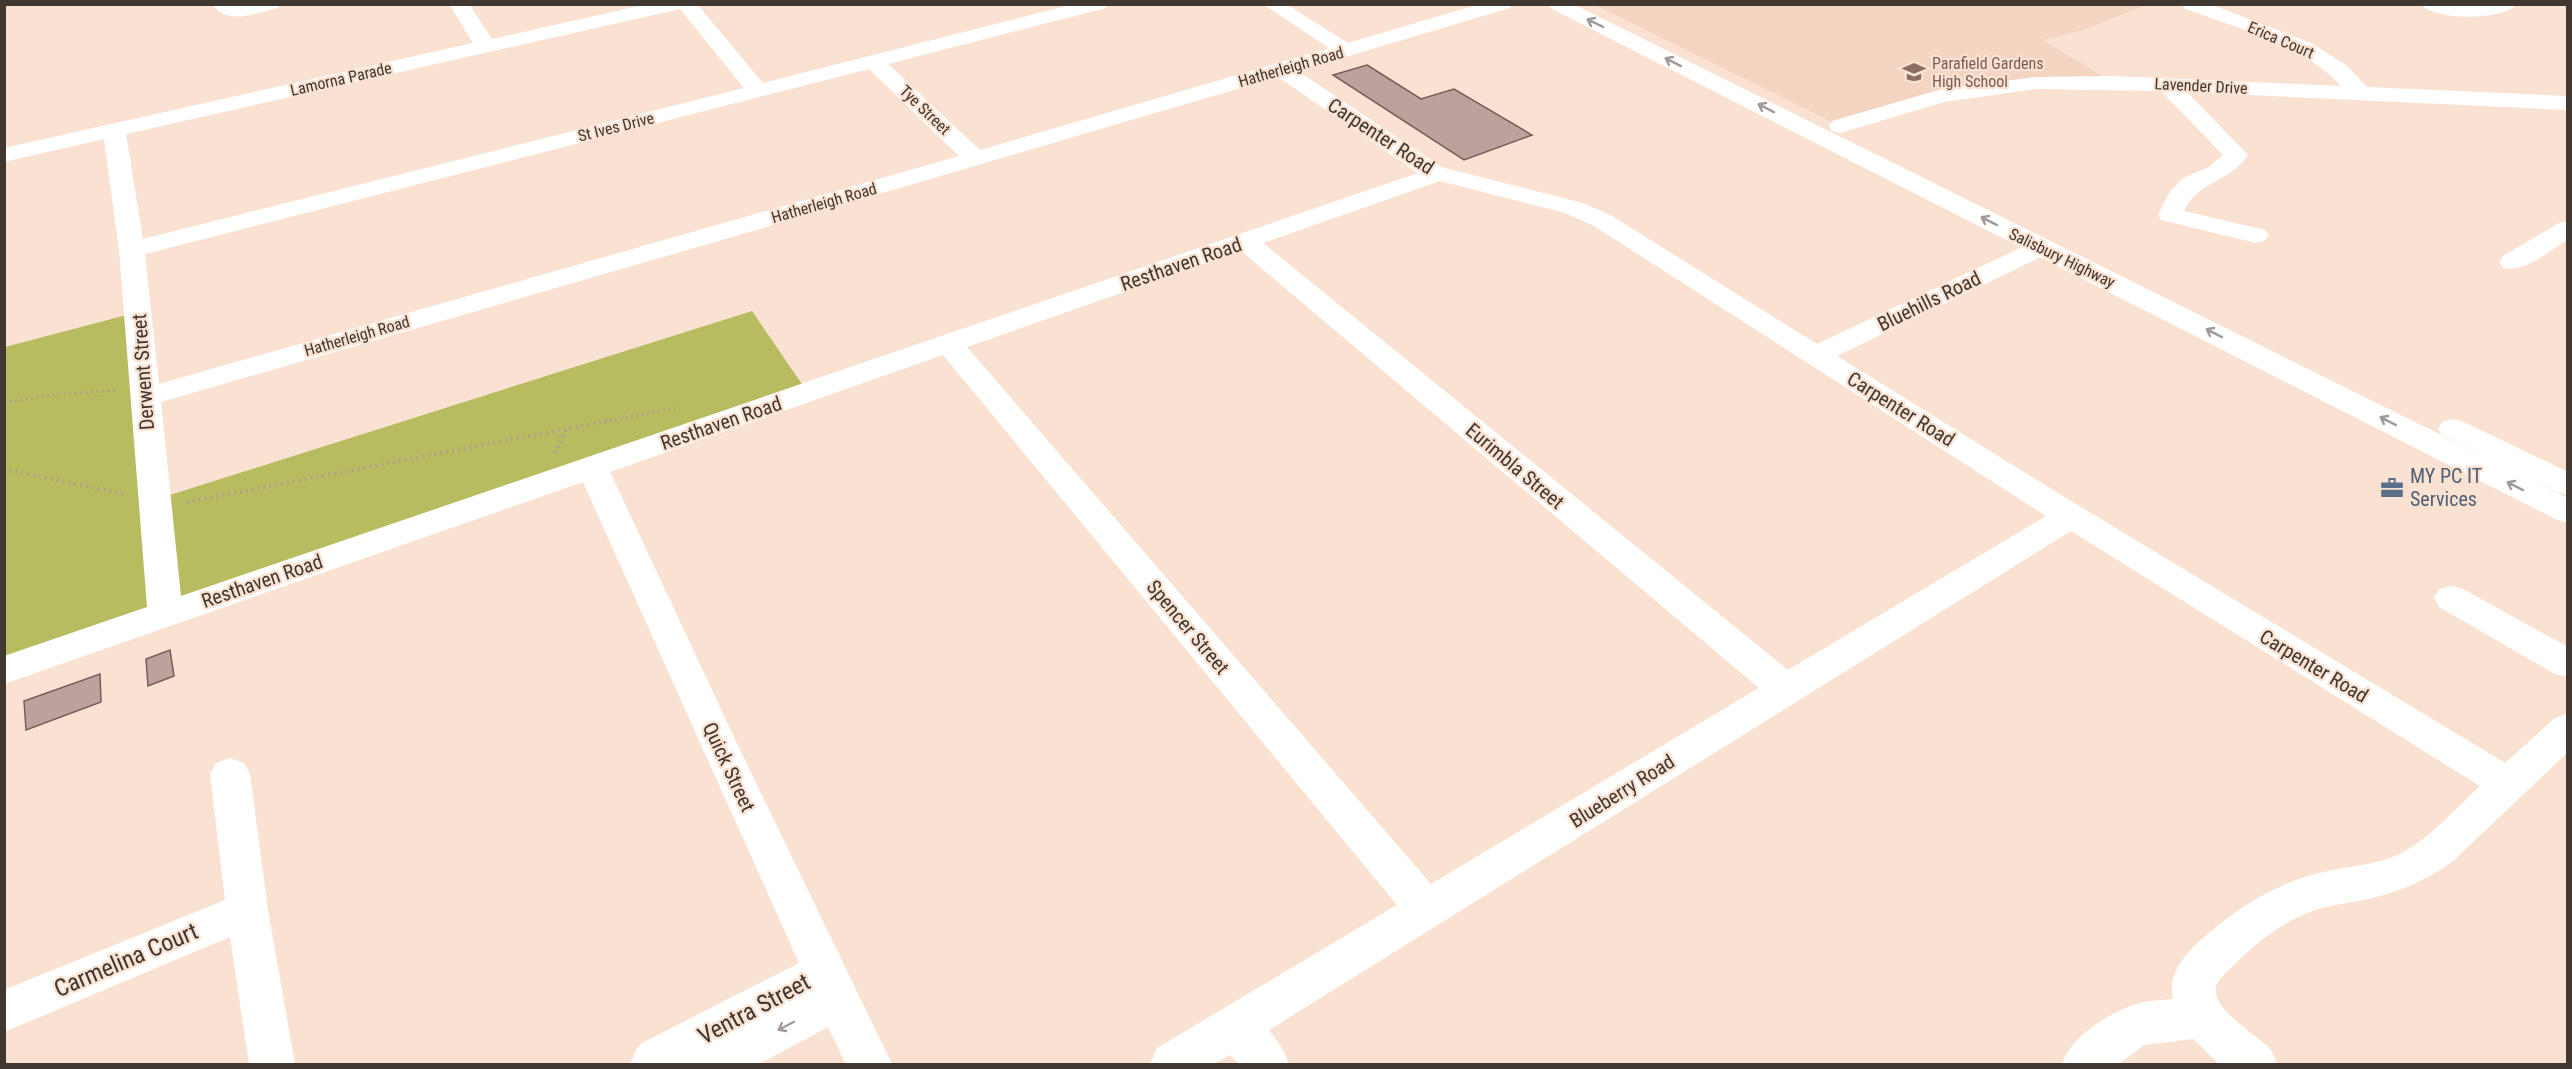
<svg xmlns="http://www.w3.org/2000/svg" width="2572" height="1069" font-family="'Roboto Condensed',sans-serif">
<rect width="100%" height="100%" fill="#fae2d2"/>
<path fill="#f4d5c1" d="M1595,5H2146L2083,30L2042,40L2113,82L2006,86L1840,126Z"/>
<path fill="#b8bc60" d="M752,311L808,393L5,672V347L138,312L154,500Z"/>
<path fill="#bda19d" stroke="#765d5a" stroke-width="1.5" d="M1367,65L1421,99L1454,89L1532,135L1464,160L1333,75Z
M170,650L174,676L148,686L146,659Z
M100,674L101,702L26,730L24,701Z"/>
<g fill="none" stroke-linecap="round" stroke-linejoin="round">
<path stroke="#ad9c90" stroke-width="3" stroke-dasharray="1.5 4" stroke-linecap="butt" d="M4,403L51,395L117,390
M604,422L679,407"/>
<path stroke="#ad9c90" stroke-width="4" stroke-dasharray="1.5 4.5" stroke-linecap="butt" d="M555,453L567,428
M4,469L124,494
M187,502L612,420"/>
<path fill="#fff" fill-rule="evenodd" d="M212,4H280L278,8C257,13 227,26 212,4Z
M449,4H469L492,39L648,4H697L763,83L1074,4H1108L1106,8L888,64L980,150L1329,48L1263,4H1286L1348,43L1480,4H1512L1510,8L1298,71L1441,167L1583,203L1612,216L1817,344L2033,242L2042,239L2051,242L2055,247L2051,252L1837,356L2056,492L2505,763L2555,718L2568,713V752L2452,862C2426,880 2400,892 2368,899C2349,903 2328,905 2310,912C2275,925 2246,952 2221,978C2198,1003 2256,1033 2269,1048C2273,1052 2275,1059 2277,1064H2219L2193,1039L2144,1045L2119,1064H2062C2072,1034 2111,1012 2140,1003C2151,1000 2162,1000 2173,999C2167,973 2186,953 2204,937C2241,905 2280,881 2328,871C2350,866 2374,865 2395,856C2427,842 2454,810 2480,786L2071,531L1269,1030L1282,1048L1289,1064H1239L1230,1055L1214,1064H1150L1157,1048L1397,905L943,355L610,472L742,754L892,1064H846L828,1027L759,1064H630L637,1048L642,1043L799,963L583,482L4,684V656L147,607L119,250L104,139L4,162V148L473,43ZM680,9L744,88L143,239L126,134ZM869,69L959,156L159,384L145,254ZM1278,77L1418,173L181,596L161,402L753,231ZM1440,181L1565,213L1594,226L2046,516L1788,670L1263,243ZM1241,251L1759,688L1431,884L967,347Z
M2182,4H2210L2311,43L2346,65L2367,87L2568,96V110L2187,92L2248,155C2229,183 2199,180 2184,211L2265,230L2269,235L2265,240L2256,243L2161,220L2158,215L2169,193L2183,178L2209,167L2223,155L2161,91L2036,89L1944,102L1840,133L1832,131L1829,126L1832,121L1942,89L2036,77L2113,76L2341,86C2301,43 2237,29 2184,8Z
M2421,4H2517C2504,21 2433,21 2421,4Z
M2568,221V239C2549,251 2525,273 2503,268L2499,262L2503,256L2559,223Z
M2451,586L2463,589L2568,647V677L2555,674L2439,607L2434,598L2439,589Z
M230,758L244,763L250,774L268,910L295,1064H249L230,937L4,1032V990L225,900L210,774L216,763Z"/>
<path fill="#fff" fill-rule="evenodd" d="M1548,4H1573L2568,498V523L2557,520L1550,8Z
M2453,419L2464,422L2568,472V495L2557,492L2442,436L2438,429L2442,422Z"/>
</g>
<defs><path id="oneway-shaft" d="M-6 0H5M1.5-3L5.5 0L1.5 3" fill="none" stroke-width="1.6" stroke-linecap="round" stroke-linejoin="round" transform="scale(1.5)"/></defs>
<g stroke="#a09b98">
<use href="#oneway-shaft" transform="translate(1595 23) rotate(-154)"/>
<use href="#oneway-shaft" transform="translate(1673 62) rotate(-153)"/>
<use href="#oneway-shaft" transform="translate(1766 108) rotate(-153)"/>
<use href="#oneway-shaft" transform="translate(1989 221) rotate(-153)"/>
<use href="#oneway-shaft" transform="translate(2214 333) rotate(-153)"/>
<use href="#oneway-shaft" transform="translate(2388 421) rotate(-153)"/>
<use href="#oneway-shaft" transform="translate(2515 486) rotate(-153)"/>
<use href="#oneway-shaft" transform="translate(786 1026) rotate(152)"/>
</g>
<defs>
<g id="school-bare" transform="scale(1.8)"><path d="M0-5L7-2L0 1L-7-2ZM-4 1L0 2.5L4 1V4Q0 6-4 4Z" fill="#8d6e63" stroke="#fae2d2" stroke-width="2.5" paint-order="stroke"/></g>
<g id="office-bare" transform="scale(1.8)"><path d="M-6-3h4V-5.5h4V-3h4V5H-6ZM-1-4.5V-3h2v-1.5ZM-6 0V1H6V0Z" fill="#5c6f8a" stroke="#fae2d2" stroke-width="2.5" paint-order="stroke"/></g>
</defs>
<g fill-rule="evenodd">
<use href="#school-bare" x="1914" y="72"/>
<use href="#office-bare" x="2392" y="488"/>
</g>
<g text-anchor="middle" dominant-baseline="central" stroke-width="4.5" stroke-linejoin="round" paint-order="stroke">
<g font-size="16" fill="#403731" stroke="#fae2d2">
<text transform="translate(2281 40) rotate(23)">Erica Court</text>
<text transform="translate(1291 67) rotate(-16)">Hatherleigh Road</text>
<text transform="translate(341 79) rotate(-13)">Lamorna Parade</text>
<text transform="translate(2201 86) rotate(3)">Lavender Drive</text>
<text transform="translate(925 110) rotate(44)">Tye Street</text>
<text transform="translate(616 127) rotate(-14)">St Ives Drive</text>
<text transform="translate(824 203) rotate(-16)">Hatherleigh Road</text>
<text transform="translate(2062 258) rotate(26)">Salisbury Highway</text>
<text transform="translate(357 336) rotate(-16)">Hatherleigh Road</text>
</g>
<g font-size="16" fill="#785e54" stroke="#fae2d2" text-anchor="start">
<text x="1932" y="63">Parafield Gardens<tspan x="1932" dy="18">High School</tspan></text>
</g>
<g font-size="20" fill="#403731" stroke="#fae2d2">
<text transform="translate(1381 136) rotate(33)">Carpenter Road</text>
<text transform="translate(1181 264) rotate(-19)">Resthaven Road</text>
<text transform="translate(1929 301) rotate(-26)">Bluehills Road</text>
<text transform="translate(143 372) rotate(-94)">Derwent Street</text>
<text transform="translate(1901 409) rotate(32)">Carpenter Road</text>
<text transform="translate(721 423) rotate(-19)">Resthaven Road</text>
<text transform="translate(1515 466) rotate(40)">Eurimbla Street</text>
<text transform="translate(262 581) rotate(-19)">Resthaven Road</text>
<text transform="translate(1188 627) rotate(50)">Spencer Street</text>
<text transform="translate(2314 666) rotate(31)">Carpenter Road</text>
<text transform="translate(729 767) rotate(65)">Quick Street</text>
<text transform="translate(1622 791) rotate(-32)">Blueberry Road</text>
</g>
<g font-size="20" fill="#4e5e75" stroke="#fae2d2" text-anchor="start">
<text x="2410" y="476">MY PC IT<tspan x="2410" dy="23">Services</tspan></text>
</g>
<g font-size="24" fill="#403731" stroke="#fae2d2">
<text transform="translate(126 960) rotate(-23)">Carmelina Court</text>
<text transform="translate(754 1009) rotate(-28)">Ventra Street</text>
</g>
</g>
<rect width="2572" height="1069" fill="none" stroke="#403731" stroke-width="12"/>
</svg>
